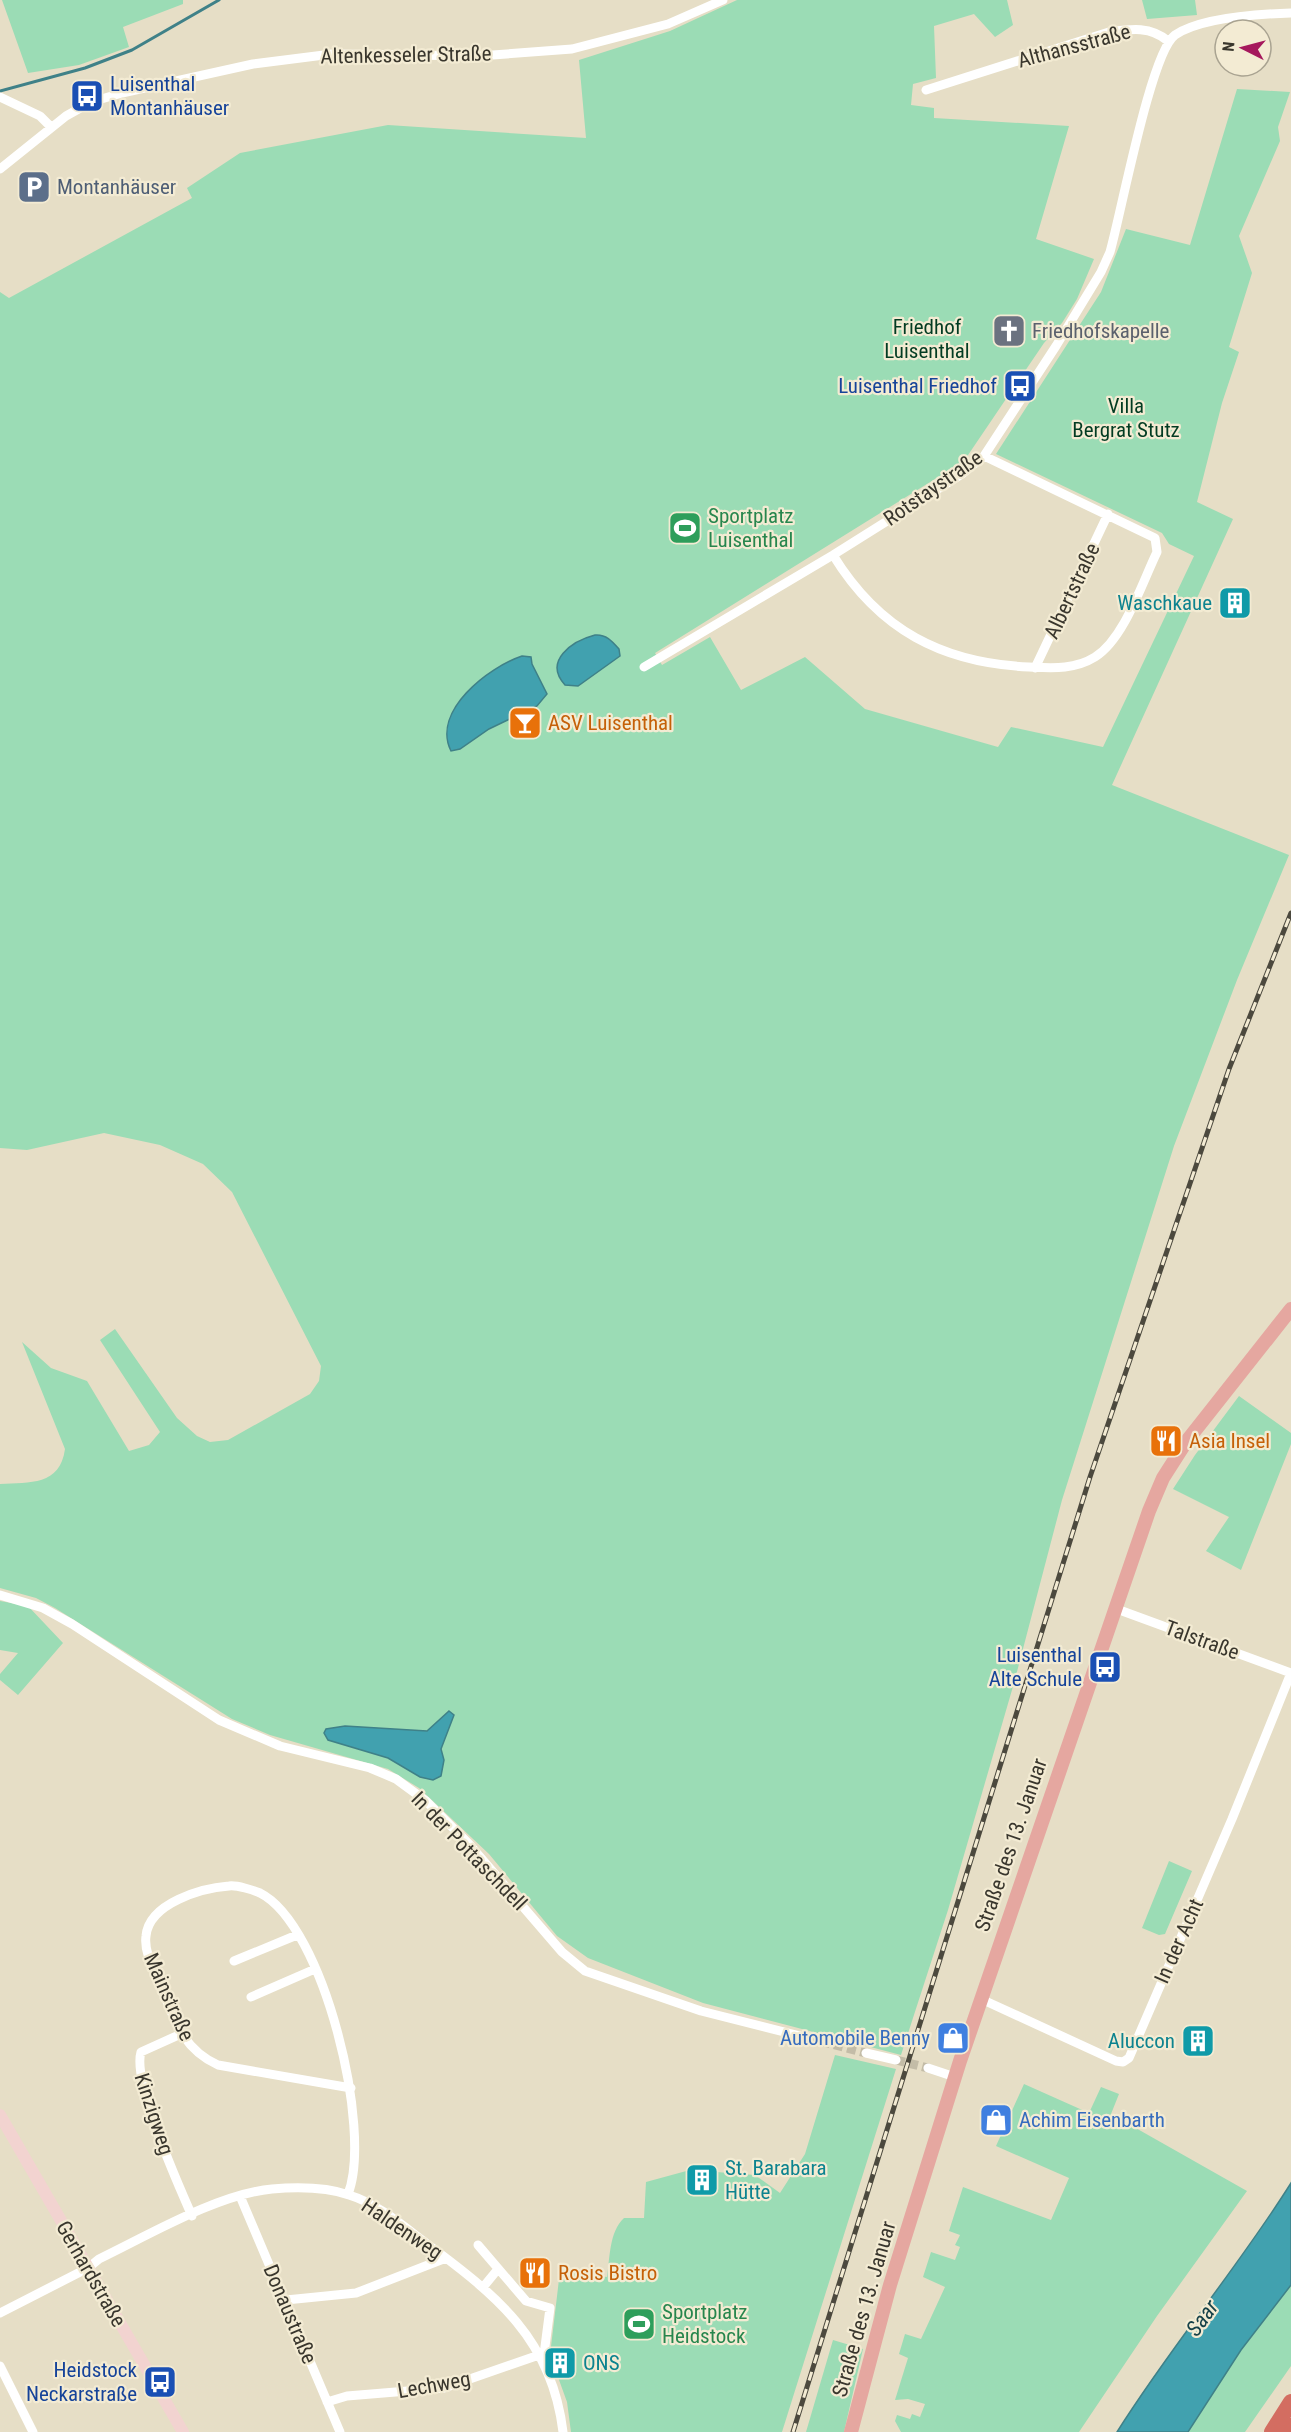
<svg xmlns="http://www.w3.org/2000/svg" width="1291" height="2432" font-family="'Roboto Condensed',sans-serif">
<rect width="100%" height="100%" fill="#e6dec6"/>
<path fill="#9bdcb5" d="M2,0H183V4L123,27L129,47L79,65L28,73Z
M737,0H1007L1013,25L995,37L974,14L934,26L936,78L913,84L911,105L934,108V118L1069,126L1036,239L1094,259L1077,299L1062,323L1044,343L964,461L655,653L662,665L710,637L741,690L805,657L865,709L998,747L1011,727L1103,747L1194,556L1169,544L1162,533L996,454L1101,292L1126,229L1190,245L1237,89L1290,92L1278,127L1280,141L1239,236L1252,273L1229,347L1239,352L1222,403L1197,502L1233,519L1112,785L1289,855L1237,980L1174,1146L1062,1500L1014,1683L948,1910L901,2055L703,2003L588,1958L557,1936L489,1854L419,1788L388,1769L270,1735L232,1719L55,1608L36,1598L0,1588V1484C30,1482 60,1486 65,1449L22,1342L51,1368L87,1381L129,1451L149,1445L160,1432L100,1340L115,1329L177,1418L197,1436L210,1442L228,1440L310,1394L319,1381L321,1366L232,1192L203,1164L160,1145L104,1133L27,1150L0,1148V292L9,298L192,198L187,188L240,153L388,125L586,138L579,60L670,31Z
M1142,0H1195L1197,15L1147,19Z
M1239,1396L1291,1433V1444L1241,1570L1206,1551L1229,1517L1173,1489L1195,1455Z
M0,1601L28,1606L63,1643L18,1695L0,1680V1674L18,1653L0,1650Z
M1169,1861L1192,1871L1165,1934L1159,1935L1142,1928Z
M835,2055L896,2069L782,2432H571L567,2402L550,2355L560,2271L607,2277C610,2258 609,2232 624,2218H644L646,2182L690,2170L755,2175L780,2193L805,2154Z
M1024,2084L1089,2113L1101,2087L1119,2094L1111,2114L1247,2191L1157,2316L1079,2432H901L895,2421L897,2415L910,2419L912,2414L920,2417L925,2404L908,2399L895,2400L908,2358L899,2354L905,2334L921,2339L945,2287L923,2277L931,2252L955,2260L960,2247L955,2245L960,2235L949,2231L963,2187L1051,2220L1069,2178L996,2146Z
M1291,2285V2366L1245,2432H1188L1241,2350Z
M833,2340L863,2349L844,2432H806Z"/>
<path fill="#41a1af" stroke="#3f8188" stroke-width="1.5" d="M595,635C606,634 612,641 619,649L620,656L578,686L565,685C543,661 572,641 595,635Z
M522,656L531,657L532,664L547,694L537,706L489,729L460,749L451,751C431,711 489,667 522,656Z
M449,1711L454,1715L441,1749L444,1760L441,1776L433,1780L420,1777L388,1758L328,1740L324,1733L326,1729L345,1726L427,1731Z
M1291,2183V2285L1241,2350L1188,2432H1117C1171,2346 1237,2269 1291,2183Z"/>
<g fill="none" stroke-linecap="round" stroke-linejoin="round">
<path stroke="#3f8188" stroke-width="3" d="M0,91L85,68L132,50L219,0"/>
<path stroke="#c3bca7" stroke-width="9" stroke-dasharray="9 4.5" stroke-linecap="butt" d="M808,2038L866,2053
M896,2060L928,2068"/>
<path stroke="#fff" stroke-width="9" d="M926,90L1109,32C1131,29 1150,26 1168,41
M0,97L40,116L51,127
M0,169L66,116L91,102L122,93L253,64L332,54L479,56L572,49L668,24L723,0
M833,555C879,630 942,663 1029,667C1052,668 1074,670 1095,657C1124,639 1142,583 1157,552L1155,538L984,456
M644,667L833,555L962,474L984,456L1056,346L1101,272L1110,252C1121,214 1151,52 1175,35C1202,17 1259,14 1291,13
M1035,668L1108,514
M0,1595L43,1608L72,1624L219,1720L280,1746L370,1768L396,1779L426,1801L469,1844L562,1952L585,1971L701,2011L808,2038
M1114,1608L1291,1673
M234,1961L297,1935
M251,1997L315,1969
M981,1999L1116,2061L1123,2062L1129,2058L1232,1819L1291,1673
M181,2034L141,2052C132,2082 178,2184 192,2216
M866,2053L896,2060
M928,2068L955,2077
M348,2194C373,2131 324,1925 260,1893C253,1890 237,1885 229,1886C202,1888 149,1903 146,1936C144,1951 152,1966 158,1979C173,2015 180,2048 218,2065L351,2088
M240,2196L340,2432
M478,2245L526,2301L550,2308L543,2362
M484,2286L498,2269
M286,2300L356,2293L446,2258
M0,2313L88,2268L99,2259C149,2235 218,2194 272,2189C296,2187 326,2187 349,2195C378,2204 402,2225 426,2243C496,2295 552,2339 563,2432
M0,2366L33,2432
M327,2402L347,2396L444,2388L539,2355"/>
<path stroke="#f2d3d0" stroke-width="12" d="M0,2115L183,2432"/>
<path stroke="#e5a7a0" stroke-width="14" d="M851,2432L890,2285L960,2061L1149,1511L1163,1478L1186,1442L1291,1309"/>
<path stroke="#d36d61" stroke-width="16" d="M1272,2432L1291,2402
M1287,2432L1291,2426"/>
<g stroke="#4c493e" stroke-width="5">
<path id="rail" d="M793,2432L1090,1477L1229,1069L1291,913"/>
</g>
<use href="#rail" stroke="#f3ebd3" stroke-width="3" stroke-dasharray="9" stroke-linecap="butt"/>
</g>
<defs>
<g id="bus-square" transform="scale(1.725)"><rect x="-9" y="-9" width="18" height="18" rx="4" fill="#1a4fb4" stroke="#f3ebd3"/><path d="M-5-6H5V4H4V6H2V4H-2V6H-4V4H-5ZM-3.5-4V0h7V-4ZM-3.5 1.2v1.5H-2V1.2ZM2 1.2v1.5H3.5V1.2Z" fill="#fff"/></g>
<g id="parking-square" transform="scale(1.725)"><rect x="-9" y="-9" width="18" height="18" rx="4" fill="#5c6f8a" stroke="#f3ebd3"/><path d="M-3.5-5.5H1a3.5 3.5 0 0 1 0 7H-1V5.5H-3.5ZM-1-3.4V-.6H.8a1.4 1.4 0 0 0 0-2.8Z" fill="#fff"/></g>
<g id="church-square" transform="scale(1.725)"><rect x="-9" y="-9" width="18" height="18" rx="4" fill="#6b7280" stroke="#f3ebd3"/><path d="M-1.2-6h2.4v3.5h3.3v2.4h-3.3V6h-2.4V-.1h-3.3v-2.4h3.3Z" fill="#fff"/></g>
<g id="stadium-square" transform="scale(1.725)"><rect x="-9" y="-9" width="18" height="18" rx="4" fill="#2e9e5b" stroke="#f3ebd3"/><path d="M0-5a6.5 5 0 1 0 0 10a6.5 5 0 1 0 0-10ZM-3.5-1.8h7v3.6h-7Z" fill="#fff"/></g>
<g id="building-square" transform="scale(1.725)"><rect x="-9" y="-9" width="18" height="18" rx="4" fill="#0f9aa8" stroke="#f3ebd3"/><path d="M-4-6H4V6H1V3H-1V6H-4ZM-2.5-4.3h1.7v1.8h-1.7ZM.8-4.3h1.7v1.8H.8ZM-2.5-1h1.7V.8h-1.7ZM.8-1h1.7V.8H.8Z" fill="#fff"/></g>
<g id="bar-square" transform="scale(1.725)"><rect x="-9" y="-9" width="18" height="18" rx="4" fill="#e8710a" stroke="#f3ebd3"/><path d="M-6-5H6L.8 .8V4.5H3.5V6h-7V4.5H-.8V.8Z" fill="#fff"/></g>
<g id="restaurant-square" transform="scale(1.725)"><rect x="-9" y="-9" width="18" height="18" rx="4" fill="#e8710a" stroke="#f3ebd3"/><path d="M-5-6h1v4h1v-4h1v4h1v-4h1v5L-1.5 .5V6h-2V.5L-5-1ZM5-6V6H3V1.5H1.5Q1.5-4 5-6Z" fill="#fff"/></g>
<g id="shop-square" transform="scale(1.725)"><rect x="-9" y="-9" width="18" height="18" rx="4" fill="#3f7fe0" stroke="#f3ebd3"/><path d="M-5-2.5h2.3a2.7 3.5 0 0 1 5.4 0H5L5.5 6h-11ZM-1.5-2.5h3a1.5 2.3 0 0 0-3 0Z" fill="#fff"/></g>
</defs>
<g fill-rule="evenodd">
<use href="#bus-square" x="87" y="96"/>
<use href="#parking-square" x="34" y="187"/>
<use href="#church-square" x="1009" y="331"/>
<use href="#bus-square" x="1020" y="386"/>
<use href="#stadium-square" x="685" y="528"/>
<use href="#building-square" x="1235" y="603"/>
<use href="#bar-square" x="525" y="723"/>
<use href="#restaurant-square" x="1166" y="1441"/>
<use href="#bus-square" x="1105" y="1667"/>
<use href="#shop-square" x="953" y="2038"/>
<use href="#building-square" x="1198" y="2041"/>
<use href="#shop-square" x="996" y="2120"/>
<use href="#building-square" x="702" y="2180"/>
<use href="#restaurant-square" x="535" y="2273"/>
<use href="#stadium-square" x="639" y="2324"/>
<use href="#building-square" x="560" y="2363"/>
<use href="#bus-square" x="160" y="2382"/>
</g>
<g text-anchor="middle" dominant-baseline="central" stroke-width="4.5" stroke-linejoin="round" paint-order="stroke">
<g font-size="21" fill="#39362d" stroke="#f3ebd3">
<text transform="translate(1074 46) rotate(-15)">Althansstraße</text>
<text transform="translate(406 55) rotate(-1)">Altenkesseler Straße</text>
<text transform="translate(933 488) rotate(-35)">Rotstaystraße</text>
<text transform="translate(1072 591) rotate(-65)">Albertstraße</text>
<text transform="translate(1202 1640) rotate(20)">Talstraße</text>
<text transform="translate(1011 1845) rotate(-71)">Straße des 13. Januar</text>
<text transform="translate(469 1851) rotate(46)">In der Pottaschdell</text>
<text transform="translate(1179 1941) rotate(-66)">In der Acht</text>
<text transform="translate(169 1997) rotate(66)">Mainstraße</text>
<text transform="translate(154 2114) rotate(72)">Kinzigweg</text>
<text transform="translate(402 2229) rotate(34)">Haldenweg</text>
<text transform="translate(91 2274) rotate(60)">Gerhardstraße</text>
<text transform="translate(864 2309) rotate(-74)">Straße des 13. Januar</text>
<text transform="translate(290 2314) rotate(67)">Donaustraße</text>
<text transform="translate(434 2385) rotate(-10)">Lechweg</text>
</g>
<g font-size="21" fill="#164399" stroke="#f3ebd3" text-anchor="end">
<text x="110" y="84" text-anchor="start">Luisenthal<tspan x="110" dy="24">Montanhäuser</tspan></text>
<text x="997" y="386">Luisenthal Friedhof</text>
<text x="1082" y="1655">Luisenthal<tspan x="1082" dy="24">Alte Schule</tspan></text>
<text x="137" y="2370">Heidstock<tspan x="137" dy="24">Neckarstraße</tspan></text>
</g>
<g font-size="21" fill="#4e5e75" stroke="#f3ebd3" text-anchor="start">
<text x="57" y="187">Montanhäuser</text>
</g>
<g font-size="21" fill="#023c22" stroke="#f3ebd3">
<text x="927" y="327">Friedhof<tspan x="927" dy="24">Luisenthal</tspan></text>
<text x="1126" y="406">Villa<tspan x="1126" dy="24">Bergrat Stutz</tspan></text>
</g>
<g font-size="21" fill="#5b616d" stroke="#f3ebd3" text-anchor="start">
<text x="1032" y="331">Friedhofskapelle</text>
</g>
<g font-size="21" fill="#27864d" stroke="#f3ebd3" text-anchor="start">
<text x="708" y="516">Sportplatz<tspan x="708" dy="24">Luisenthal</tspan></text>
<text x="662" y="2312">Sportplatz<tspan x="662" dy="24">Heidstock</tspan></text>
</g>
<g font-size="21" fill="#0d838f" stroke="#f3ebd3" text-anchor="end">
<text x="1212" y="603">Waschkaue</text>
<text x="1175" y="2041">Aluccon</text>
<text x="725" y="2168" text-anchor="start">St. Barabara<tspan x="725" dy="24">Hütte</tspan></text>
<text x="583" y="2363" text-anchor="start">ONS</text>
</g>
<g font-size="21" fill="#c56008" stroke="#f3ebd3" text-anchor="start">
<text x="548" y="723">ASV Luisenthal</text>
<text x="1189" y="1441">Asia Insel</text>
<text x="558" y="2273">Rosis Bistro</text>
</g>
<g font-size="21" fill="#366cbe" stroke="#f3ebd3" text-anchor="end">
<text x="930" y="2038">Automobile Benny</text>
<text x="1019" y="2120" text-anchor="start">Achim Eisenbarth</text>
</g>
<g font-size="22" font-style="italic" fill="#174249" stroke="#f3ebd3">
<text transform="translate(1202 2318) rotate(-54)">Saar</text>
</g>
</g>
<g transform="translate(1243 48) rotate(276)"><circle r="28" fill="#f3ebd3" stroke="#a9a391" stroke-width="1.5"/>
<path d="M0-4.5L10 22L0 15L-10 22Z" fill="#a5185c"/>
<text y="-9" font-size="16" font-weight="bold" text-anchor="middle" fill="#39362d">N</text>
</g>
</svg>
